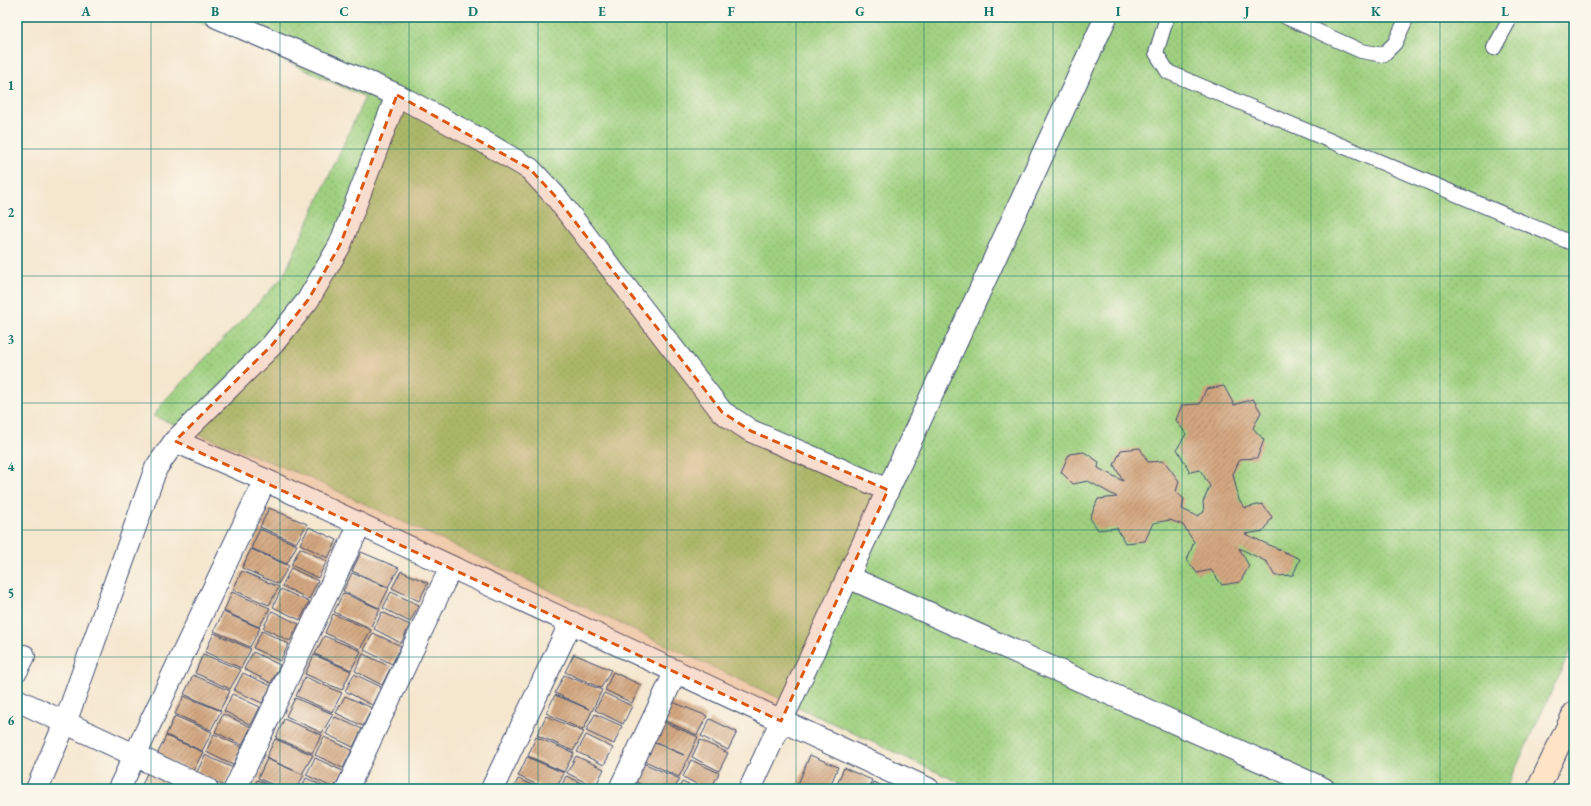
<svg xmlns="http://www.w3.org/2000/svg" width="1591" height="806" font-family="'EB Garamond',serif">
<defs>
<pattern id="green-dots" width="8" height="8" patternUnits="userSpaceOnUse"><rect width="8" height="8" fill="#9fd07f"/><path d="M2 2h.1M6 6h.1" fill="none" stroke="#88b370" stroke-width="1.8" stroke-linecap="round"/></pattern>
<pattern id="building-hatch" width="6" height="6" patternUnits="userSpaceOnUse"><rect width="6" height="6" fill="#d3a780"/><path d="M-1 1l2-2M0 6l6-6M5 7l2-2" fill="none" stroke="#aa886c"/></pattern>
</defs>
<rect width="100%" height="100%" fill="#fbf7ec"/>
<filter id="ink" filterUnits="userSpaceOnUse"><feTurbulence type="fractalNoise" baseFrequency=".025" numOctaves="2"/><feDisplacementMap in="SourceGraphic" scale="8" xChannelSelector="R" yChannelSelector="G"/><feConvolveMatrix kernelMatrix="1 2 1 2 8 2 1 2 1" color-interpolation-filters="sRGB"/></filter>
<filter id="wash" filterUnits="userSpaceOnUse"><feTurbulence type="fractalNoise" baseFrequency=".012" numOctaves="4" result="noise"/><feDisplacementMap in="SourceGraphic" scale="16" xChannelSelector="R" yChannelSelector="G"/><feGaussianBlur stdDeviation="0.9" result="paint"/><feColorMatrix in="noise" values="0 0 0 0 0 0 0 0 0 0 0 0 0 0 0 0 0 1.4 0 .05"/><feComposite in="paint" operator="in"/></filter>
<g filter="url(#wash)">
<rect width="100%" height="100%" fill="#f5e6ce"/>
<path fill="url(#green-dots)" stroke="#5d806e" d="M188,17H1574V643L1506,789H973L303,475L153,416L166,399L283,277L365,97Z"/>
<g id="blocks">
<path fill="url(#building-hatch)" d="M1224,386L1234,405L1253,399L1261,412L1253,428L1264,440L1257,458L1240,459L1233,474L1239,500L1245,508L1262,504L1272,517L1264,531L1245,534L1300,559L1293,575L1275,576L1267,562L1239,548L1249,566L1240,582L1222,585L1211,570L1197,573L1187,560L1194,542L1183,525L1170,520L1153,523L1145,541L1125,543L1117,528L1098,530L1090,518L1098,499L1117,497L1088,481L1073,484L1061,472L1069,454L1084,452L1099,462L1098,468L1123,481L1114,465L1121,450L1140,448L1148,462L1164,461L1179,481L1176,492L1184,499L1182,509L1197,516L1204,512L1203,502L1210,486L1200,470L1190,472L1177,449L1186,434L1176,420L1182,405L1200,404L1206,389Z
M269,508L307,524L296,543L260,527Z
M309,527L337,540L328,558L300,544Z
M260,529L297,545L287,564L251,548Z
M300,548L327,561L318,578L291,565Z
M251,549L289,566L278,584L242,568Z
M361,552L399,568L388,587L352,571Z
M291,568L318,581L309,599L282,586Z
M242,571L279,587L269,605L233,590Z
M401,571L428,583L419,601L392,588Z
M352,573L389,588L379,608L343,591Z
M281,589L309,602L300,620L273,607Z
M232,592L270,608L259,627L224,611Z
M391,592L419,605L410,622L383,608Z
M343,593L380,609L370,628L334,612Z
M272,611L299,624L290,641L263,628Z
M223,612L260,628L250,647L214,631Z
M382,612L410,625L401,643L374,629Z
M333,614L371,630L360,649L325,633Z
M262,631L289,644L280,661L253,648Z
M214,633L251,649L241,668L205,652Z
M373,633L401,646L392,664L364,650Z
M324,636L361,651L351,670L315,654Z
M253,652L280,665L271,683L244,669Z
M203,654L241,670L230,689L195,673Z
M363,654L391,667L382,685L355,671Z
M574,654L611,670L601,688L565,672Z
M314,655L351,671L342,690L305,674Z
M613,672L641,685L632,703L605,690Z
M243,673L271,686L262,703L234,690Z
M354,674L381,687L372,705L345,691Z
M193,675L230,691L220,710L184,694Z
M564,675L602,690L583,730L546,713L555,695L589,709L555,693Z
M305,677L342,693L332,712L296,696Z
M604,693L632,706L623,724L595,710Z
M232,694L260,707L251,725L224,711Z
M184,696L221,711L211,730L175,714Z
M345,696L372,708L363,726L336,713Z
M295,698L333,714L322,733L286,716Z
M670,701L707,716L697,735L661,719Z
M223,714L251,727L242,745L215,732Z
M595,714L622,726L614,744L586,731Z
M175,716L212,732L202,751L166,735Z
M546,716L584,732L573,751L537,735Z
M335,717L362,729L353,747L326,734Z
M284,719L322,735L312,753L276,738Z
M710,719L737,732L728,750L701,736Z
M661,721L698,737L679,777L643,760L652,742L684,755L652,740Z
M214,734L242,747L233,765L206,752Z
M586,735L613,748L604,765L577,752Z
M166,736L203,752L193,771L157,755Z
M324,737L352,750L343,768L315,755Z
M536,737L574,753L564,772L528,756Z
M275,739L313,755L302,774L266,758Z
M700,740L728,753L719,771L692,757Z
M205,755L233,768L224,786L197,772Z
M810,755L838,767L829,789H796Z
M576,756L604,769L595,787L567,773Z
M527,757L564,773L556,789H547L518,776Z
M315,758L343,771L334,788L306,775Z
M267,759L304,775L296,789H282L258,778Z
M691,760L719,773L711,789H706L683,777Z
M643,763L680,779L674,789H651L634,781Z
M844,768L872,780L868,789H835Z
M148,771L176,783L173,789H140Z
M566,776L594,789H560Z
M306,778L329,789H301Z
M518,779L542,789H513Z
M257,780L279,789H253Z
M682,782L698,789H678Z
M873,782L890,789H871Z
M633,784L645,789H631Z"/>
</g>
</g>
<g filter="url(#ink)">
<use href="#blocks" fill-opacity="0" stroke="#3c4a6f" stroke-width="1"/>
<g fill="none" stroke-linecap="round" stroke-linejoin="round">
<g stroke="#3c4a6f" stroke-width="16">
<path id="lane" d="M1167,17L1156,53L1168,72L1574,244
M1286,17L1361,51L1383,55L1395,43L1407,17
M1494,48L1511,17"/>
</g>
<g stroke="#3c4a6f" stroke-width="24">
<path id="street" d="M217,17L397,95L479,139L530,169L556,197L722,412L751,431L888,490
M175,441L265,480L928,789
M848,577L1324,789
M17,670L24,656
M17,700L207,789
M37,789L65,723L156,468L175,441L272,345L308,300L340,245L397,95
M119,789L265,480
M235,789L360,524
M347,789L451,567
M492,789L571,622
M620,789L676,671
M750,789L1106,17"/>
</g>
<g stroke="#3c4a6f" stroke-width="24">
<path id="secondary" d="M1538,789L1574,713"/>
</g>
<use href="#lane" stroke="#fff" stroke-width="14"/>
<use href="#street" stroke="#fff" stroke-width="22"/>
<use href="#secondary" stroke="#ffe4c6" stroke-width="22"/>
</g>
</g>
<path fill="#de5710" fill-opacity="0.2" stroke="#de5710" stroke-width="3" stroke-dasharray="8 5" stroke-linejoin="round" d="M397,95L530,169L556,197L722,412L751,431L888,490L781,721L175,441L272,345L308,300L340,245Z"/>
<path fill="none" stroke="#0f766e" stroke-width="1" stroke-opacity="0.55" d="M151,17V789M280,17V789M409,17V789M538,17V789M667,17V789M796,17V789M924,17V789M1053,17V789M1182,17V789M1311,17V789M1440,17V789M17,149H1574M17,276H1574M17,403H1574M17,530H1574M17,657H1574"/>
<rect width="1591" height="806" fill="none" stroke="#fbf7ec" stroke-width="44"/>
<rect x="22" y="22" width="1547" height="762" fill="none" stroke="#0f766e" stroke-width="1.5"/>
<g font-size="13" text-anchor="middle" font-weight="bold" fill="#0f766e">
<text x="86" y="16">A</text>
<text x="215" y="16">B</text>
<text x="344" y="16">C</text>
<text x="473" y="16">D</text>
<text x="602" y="16">E</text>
<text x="731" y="16">F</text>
<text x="860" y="16">G</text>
<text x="989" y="16">H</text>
<text x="1118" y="16">I</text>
<text x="1247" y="16">J</text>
<text x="1376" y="16">K</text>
<text x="1505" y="16">L</text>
<text x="11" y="90">1</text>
<text x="11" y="217">2</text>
<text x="11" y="344">3</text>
<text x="11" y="471">4</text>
<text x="11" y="598">5</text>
<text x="11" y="725">6</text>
</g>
</svg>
